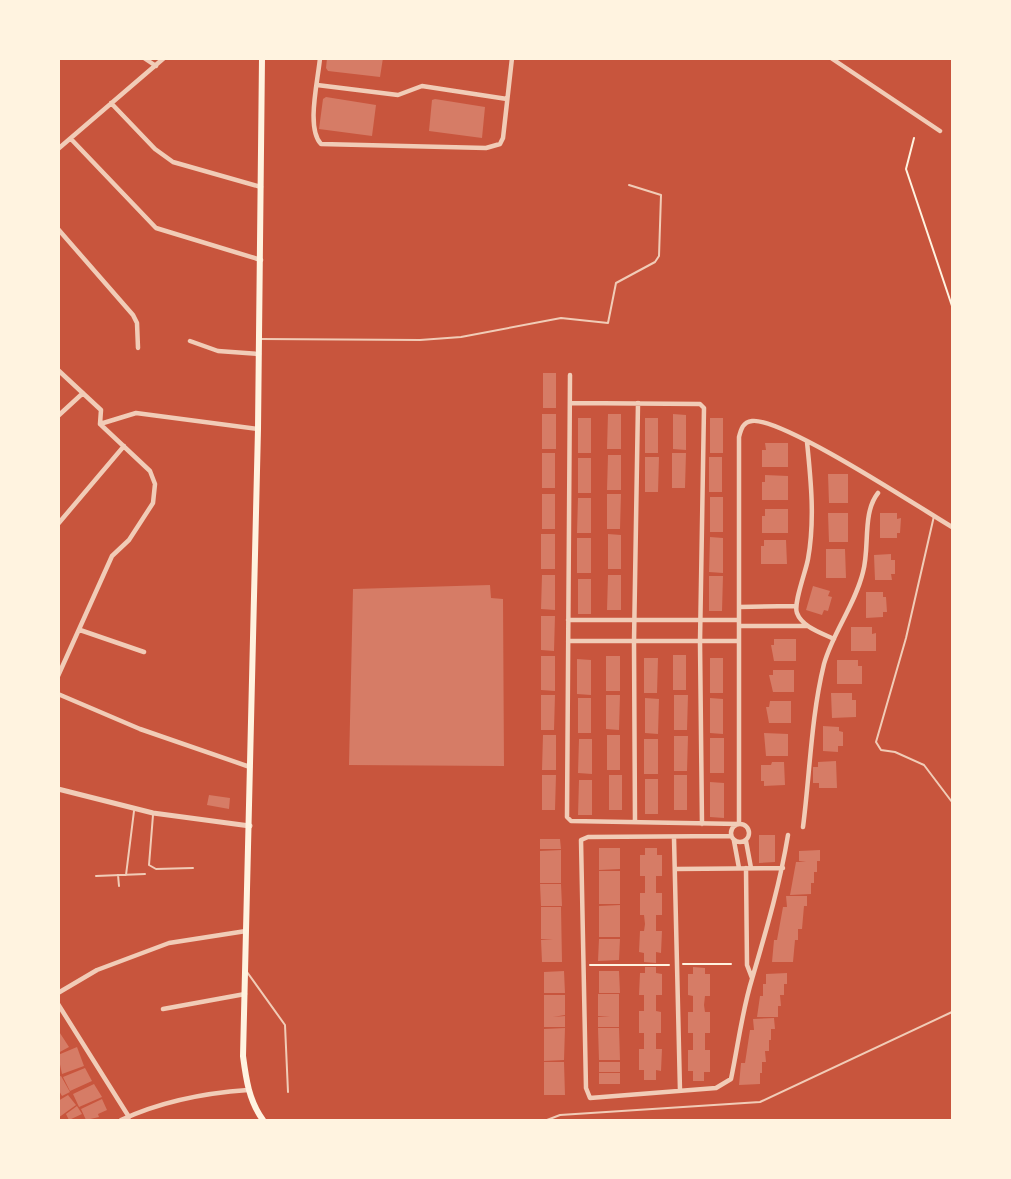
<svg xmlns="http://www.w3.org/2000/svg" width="1011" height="1179" font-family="'Public Sans',sans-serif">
<rect width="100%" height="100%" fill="#c8553d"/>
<path fill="#d67c66" d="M327,58H383L380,77L328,71L326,68Z
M326,97L376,105L372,136L319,129L323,99Z
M435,99L485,107L482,138L429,131L432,100Z
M543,373H556V408H543Z
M542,414H556V449H542Z
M608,414H621V449H607Z
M673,414L686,415V450L673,449Z
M578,418H591V453H578Z
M645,418H658V453H645Z
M710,418H723V453H710Z
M765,443H788V467H762V450H766Z
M542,453H555V488H542Z
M672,453H686L685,488H672Z
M608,455H621V490H607Z
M645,457H659L658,492H645Z
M709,457H722V492H709Z
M578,458H591V493H578Z
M828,474H848V503H829Z
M765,475L788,476V500H762V482H765Z
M542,494H555V529H542Z
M607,494H621L620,529H607Z
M710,497H723V532H710Z
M578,498H591V533H577Z
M765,509H788V533H762V516H765Z
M828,513H848V542H829Z
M880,513H897V519L901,518L900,533H897V538H880Z
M541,534H555V569H541Z
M608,534L621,535V569H608Z
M710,537L723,538V573L709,572Z
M577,538H591V573H577Z
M764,540H786L787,564H761V546H764Z
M826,549H845L846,578H826Z
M891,554V560H895V574H891L892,580H875L874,555Z
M542,575H555V610L541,609Z
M608,575H621V610H607Z
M709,576H723L722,611H709Z
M578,579H591V614H578Z
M490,585L491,598L503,599L504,766L349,765L353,589Z
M813,586L830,591L828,596L832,597L828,611L824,610L822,615L806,610Z
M866,592H883V597H886L887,612H883V617L866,618Z
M541,616H555L554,651L541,650Z
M851,627H872V634L876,633V651H851Z
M774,639H796V661H774L771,645H774Z
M673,655H686V690H673Z
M541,656H555V691L541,690Z
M606,656H620V691H606Z
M644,658H658L657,693H644Z
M710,658H723V693H710Z
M577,659L591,660V695L577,694Z
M837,660H858V666H862V684H837Z
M773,670H794V692H773L769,675H773Z
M831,693H852V700H856V717L832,718Z
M541,695H555L554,730H541Z
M606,695H620L619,730L606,729Z
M674,695H688L687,730H674Z
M578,698H591V733H578Z
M645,698L659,699L658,734L645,733Z
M710,698L723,699V734L710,733Z
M770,701H791V723H769L766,707H769Z
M823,726L839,727V731L843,732V746H838V752L823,751Z
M764,733L788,734V756H766Z
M543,735H556V770H542Z
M607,735H620V770H607Z
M674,736H688L687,771H674Z
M710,738H724V773H710Z
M579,739H592V774L578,773Z
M644,739H658V774H644Z
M836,761L837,788H819V783H813V767H818V762Z
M772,762H784L785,785L764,786V781H761V765H771Z
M542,775H556L555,810H542Z
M609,775H622V810H609Z
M674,775H687V810H674Z
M645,779H658V814H645Z
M579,780H592V815H578Z
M710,782L724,783V818L710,817Z
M209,795L230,798L229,809L207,805Z
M759,835H775V862L759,863Z
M540,839H560L561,849H540Z
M599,848H620V869L599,870Z
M645,848H657V855H662V876H656V893H662V915H656V931H662L661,953L656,952V963L644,962V953L639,952L640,931H644L645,924L644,915H640V893H645V876H640V855H645Z
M561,850V883H540V851Z
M820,850V861H817V872H814V883H811V894L790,895L796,862H806L799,861V851Z
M599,871H620V904H599Z
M540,884H561L562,906H541Z
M786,896H807V906H804L802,929H798V940H795L793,962H772L774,940H777L783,907H787Z
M620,905V937H599V906Z
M541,907H561L562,962H542L541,940L553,939H541Z
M599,939H620L619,960L598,961Z
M645,967H656V973L662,974V995H656V1011L661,1012V1033H656V1049H662L661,1071L656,1070V1080H644V1070H639V1049H644V1033H639V1011H644V995H639L640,973H645Z
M693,967L705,968V974H710V996H705L704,1005L705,1012H710V1033H705V1050H710V1072H704V1081H693V1071H688V1050H693V1033H688V1012H693V996L688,995V974H693Z
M564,971L565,993H544V972Z
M599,971H619L620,993H599V982L611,981L599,982Z
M787,973V984H784V995H780L781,1006H778V1017H757L760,996H763V984H766V974Z
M598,994H619V1027H598V1017L610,1016H598Z
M544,995H565V1015L553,1017L565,1016V1027H544Z
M774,1018L775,1029H771V1040H769V1051H765L766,1062H762V1073H760V1084L739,1085L741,1063H745L750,1030H754L753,1019Z
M565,1028L564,1060L544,1061V1029Z
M598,1028H619L620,1060H599Z
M58,1030L69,1047L58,1053Z
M77,1047L84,1066L62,1074L58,1055Z
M544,1062H564L565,1095H544Z
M599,1062H620V1072H599Z
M85,1068L92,1081L70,1091L63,1077Z
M599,1073H620V1084H599Z
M61,1076L70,1092L62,1096L58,1089V1077Z
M94,1084L102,1097L79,1107L73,1094Z
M68,1095L76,1105L58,1118V1101Z
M102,1099L107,1110L98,1114L99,1117L86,1120L81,1109Z
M77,1106L82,1114L69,1120L66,1114Z"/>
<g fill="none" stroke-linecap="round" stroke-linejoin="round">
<path stroke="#fff3e0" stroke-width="2" d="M914,138L906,169L952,306
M683,964H731
M590,965H669"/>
<path stroke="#f1ccb7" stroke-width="2" d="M261,339L420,340L461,337L561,318L608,323L616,283L655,262L659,256L661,195L629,185
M934,516L906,638L876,742L881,750L895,752L924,765L952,802
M153,815L149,865L156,869L193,868
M118,875L119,886
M126,875L134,811
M96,876L145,874
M247,972L285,1025L288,1092
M547,1120L560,1115L760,1102L952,1012"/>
<path stroke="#f1ccb7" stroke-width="4.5" d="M144,58L156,66
M320,58C318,81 306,128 321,144L486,148L500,144L503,138L512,58
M831,58L940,131
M317,85L398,95L422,86L507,99
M111,103L155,149L173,162L261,187
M71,139L156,228L261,260
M58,149L164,58
M58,229L133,315L137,323L138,348
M190,341L218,351L259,354
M58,370L101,410L100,424L150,471L155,484L153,503L129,540L112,556L58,676
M570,375L567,817L571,821L739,824V437C741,429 743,422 752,421C782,417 920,508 952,527
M571,403L700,404L704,408L700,642L702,824
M58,416L83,393
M100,424L136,413L258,429
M807,442C811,481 815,520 808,559C806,571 793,604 797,613C802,627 822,633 834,639
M58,524L124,446
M739,607L795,606
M568,620H739
M739,626H808
M80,630L144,652
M568,641H739
M58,694L140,729L250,767
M635,822L634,642L638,403
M731 833a9 9 0 1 1 18 0a9 9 0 1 1-18 0Z
M803,827C810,773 811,717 824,664C833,632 855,605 863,572C870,547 862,513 878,493
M731,836L588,837L581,840L586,1088L590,1098L716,1088L731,1079C738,1046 742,1011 752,979C766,931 780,884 788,835
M674,838L680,1091
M734,841L739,868
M746,841L751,868
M746,868L747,965L752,978
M675,869L783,868
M58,993L97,970L169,943L246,931
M58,1004L129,1117
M163,1009L245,994
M121,1120C162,1101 204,1093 248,1090"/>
<path stroke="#f1ccb7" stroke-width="5" d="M58,789L153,813L250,826"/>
<path stroke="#fff3e0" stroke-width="6" d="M262,58L258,429L243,1056C246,1079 249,1101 263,1120"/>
</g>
<rect width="1011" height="1179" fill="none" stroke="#fff3e0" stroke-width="120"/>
</svg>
